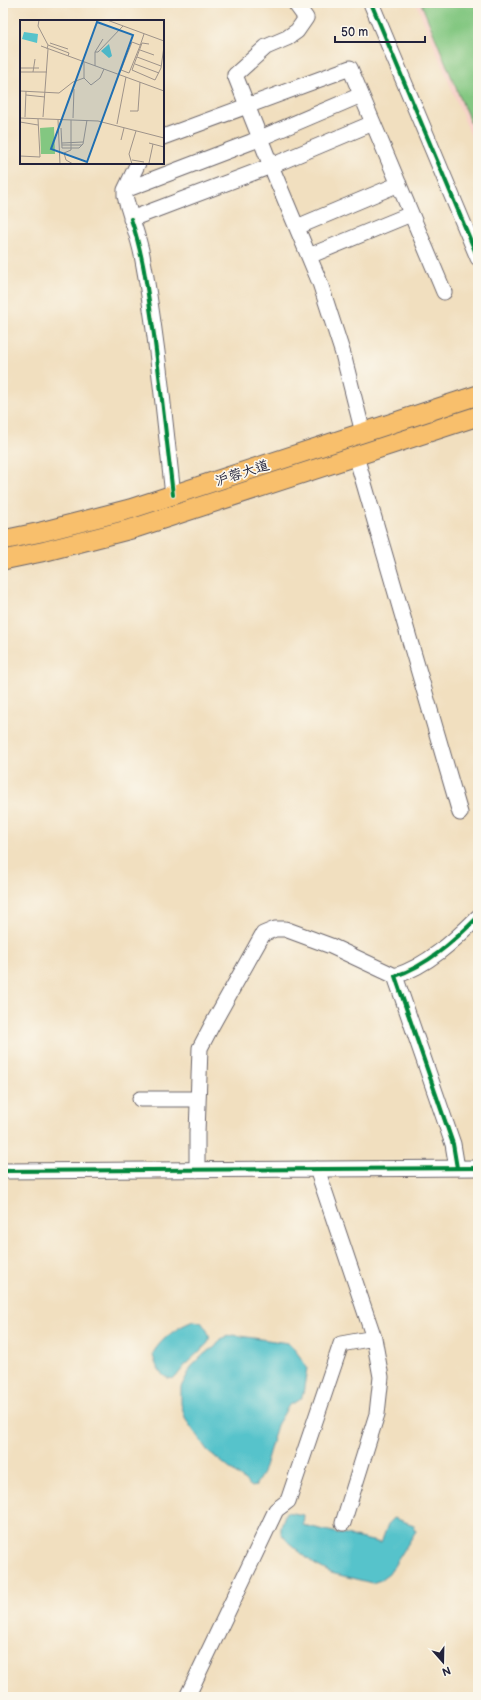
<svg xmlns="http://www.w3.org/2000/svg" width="481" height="1700" font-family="'Balsamiq Sans','LXGW WenKai TC',sans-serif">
<rect width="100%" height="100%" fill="#fbf7ec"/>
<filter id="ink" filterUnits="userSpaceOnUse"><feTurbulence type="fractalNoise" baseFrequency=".025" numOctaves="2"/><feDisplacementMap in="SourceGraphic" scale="8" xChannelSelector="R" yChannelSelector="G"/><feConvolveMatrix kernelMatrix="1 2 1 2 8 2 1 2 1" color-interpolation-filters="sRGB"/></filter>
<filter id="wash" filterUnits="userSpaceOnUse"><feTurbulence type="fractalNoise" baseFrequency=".012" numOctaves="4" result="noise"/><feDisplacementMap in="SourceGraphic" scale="16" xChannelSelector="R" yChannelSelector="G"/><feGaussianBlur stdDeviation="0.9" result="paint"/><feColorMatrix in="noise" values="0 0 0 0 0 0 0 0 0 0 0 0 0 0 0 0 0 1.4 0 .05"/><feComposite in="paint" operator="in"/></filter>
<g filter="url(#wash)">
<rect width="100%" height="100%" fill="#f1dfbf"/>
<path fill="#f7d1c9" d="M416,3H478V153L429,34Z"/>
<path fill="#83c781" stroke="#52745e" d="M421,3H478V141Z"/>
<path fill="#56c3cb" stroke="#3c7283" d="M194,1321L201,1322C206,1329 212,1335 208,1343L187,1363L175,1378C162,1382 154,1364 153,1353C161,1339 178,1326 194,1321Z
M233,1335L288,1343C293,1346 304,1362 307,1368L303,1394L301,1399L289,1405L277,1425L263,1473L255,1486L252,1487L207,1450L186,1420L181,1404V1387L192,1366L204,1354L215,1347L222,1338Z
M286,1512L304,1515L303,1525L381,1543L388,1524L394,1518L414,1525L416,1531L389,1574L381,1580L372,1583L331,1573L314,1564L288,1542L281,1533V1526Z"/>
</g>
<g filter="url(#ink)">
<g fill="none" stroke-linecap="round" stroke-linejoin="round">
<g stroke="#6a6469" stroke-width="17">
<path id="minor" d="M295,3L306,18L297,31L287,38L266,47L235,75L271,166L320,283L343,354L363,433
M371,3L478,258
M163,137L350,68L444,292
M138,163L125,190V196C130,216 138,235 142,255C157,334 164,415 173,495
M125,190L251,142L361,95
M131,219L271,166L373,123
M297,227L399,184
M309,256L411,214
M356,456L460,813
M395,976L453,1144L457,1168
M140,1099H198
M197,1170V1133L200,1048L212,1025L263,934L275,929H285L331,946L395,976C427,966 454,941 478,917
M3,1171L478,1168
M343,1523L377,1414L381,1377L374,1338
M187,1697L276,1510L288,1501L341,1344L374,1338L317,1169"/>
</g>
<g stroke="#6a6469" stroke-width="21">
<path id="major" d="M3,540L41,532L130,509L478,395
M3,560L46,551L135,528L478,416"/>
</g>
<use href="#minor" stroke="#fff" stroke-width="15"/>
<use href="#major" stroke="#f8bf6c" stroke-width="19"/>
<g stroke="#fbf7ec" stroke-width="6">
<path id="cycleway" d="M371,3L478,258
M131,219C144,257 148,296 154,335C161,389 167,442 173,495
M457,1168L453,1144L395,976C427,966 454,941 478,917
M3,1171L478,1168"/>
</g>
<use href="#cycleway" stroke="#00873e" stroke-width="4"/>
</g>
</g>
<g text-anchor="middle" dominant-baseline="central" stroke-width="3.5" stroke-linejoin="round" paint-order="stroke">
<g font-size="14" fill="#22223b" stroke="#fbf7ec">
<text transform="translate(242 473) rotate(-18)">沪蓉大道</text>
</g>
</g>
<g transform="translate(20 20)">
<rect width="144" height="144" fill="#f1dfbf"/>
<path d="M34,107L35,134H21L20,108Z" fill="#83c781"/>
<path d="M4,12L18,14L17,23L2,19ZM89,24L92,36L89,38L81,31Z" fill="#56c3cb"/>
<path fill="none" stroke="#9e938a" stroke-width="1" d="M19,0L18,6L28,25L27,29M87,0L144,21M30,23L48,29M129,24L122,23L112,50L135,60L141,48L144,26M28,25L49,33L48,36M120,25L112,22L101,50L109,53L120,26L124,14M21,26L144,71M120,30L134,35M75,32L83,19M117,37L141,46M64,42V58L71,65L80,58L84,49M115,44L139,53M75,46V32H78L103,6M0,48H19M0,52H27M13,52L15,39M0,71L39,73L53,62L64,58M6,75L25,77M110,91H118L120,62M5,97L6,71M23,97L28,29M0,98L78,101L144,118M53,98L54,69M38,100L40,144M51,100V130L44,133L46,140L53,144M0,102L18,105M97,104L106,57M41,108L42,128H59L63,124L67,100M101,120L104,108M42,123L63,122M129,123L144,127M42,125H62M0,136L20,137L18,99M112,140L124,142M129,143L133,124M112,144L109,134L116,111"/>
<path fill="#1f6fb2" fill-opacity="0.15" stroke="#1f6fb2" stroke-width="2" d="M77,2L113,15L67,142L31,129Z"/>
<rect width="144" height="144" fill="none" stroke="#22223b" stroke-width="2"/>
</g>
<rect width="481" height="1700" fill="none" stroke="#fbf7ec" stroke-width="16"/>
<g transform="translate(443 1662) rotate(160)" stroke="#fbf7ec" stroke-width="3" paint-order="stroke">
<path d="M0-3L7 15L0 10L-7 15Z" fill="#22223b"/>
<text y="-6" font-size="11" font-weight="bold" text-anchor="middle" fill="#22223b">N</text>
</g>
<path d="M335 36v6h90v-6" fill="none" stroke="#22223b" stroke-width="2"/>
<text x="341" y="36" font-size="12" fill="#22223b" stroke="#fbf7ec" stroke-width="3" paint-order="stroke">50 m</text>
</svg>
